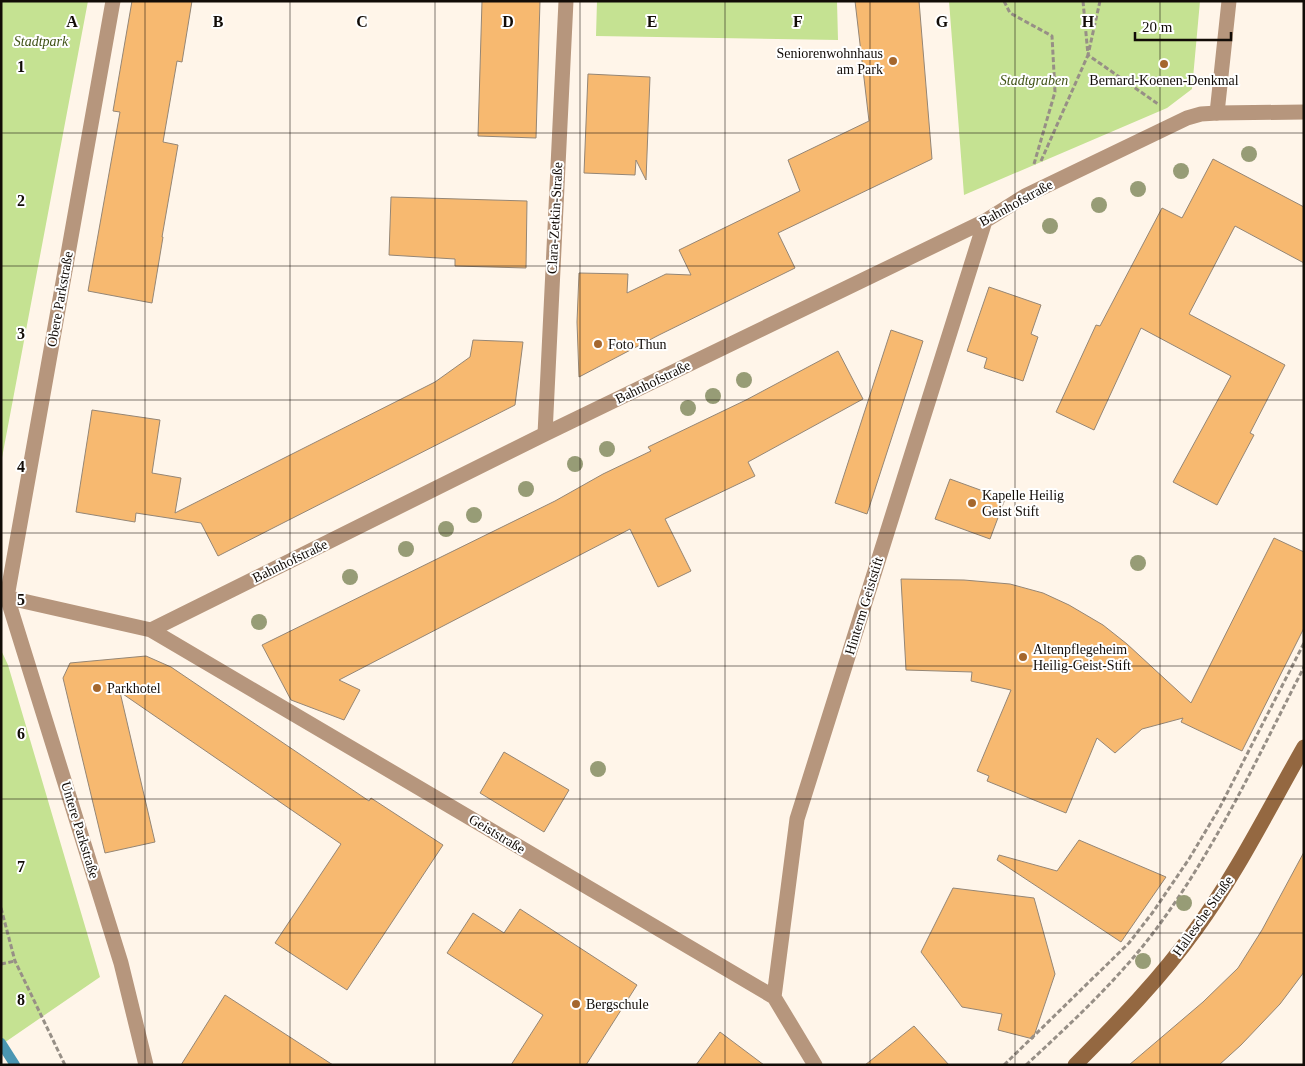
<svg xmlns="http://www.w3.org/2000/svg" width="1305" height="1066" font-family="Georgia,serif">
<rect width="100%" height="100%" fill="#fff5e9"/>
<path fill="#c5e292" d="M1,1H88L1,463Z
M597,1H837L838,40L596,36Z
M949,1H1200L1192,89L1167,108L964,195Z
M1,650L8,665L100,977L1,1045Z"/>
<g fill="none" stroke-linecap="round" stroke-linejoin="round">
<path stroke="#4b96b2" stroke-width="10" d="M1,1043L15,1065"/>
</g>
<path fill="#f7b970" stroke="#958675" d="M132,1H192L182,62L177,61L163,142L178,145L162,237H163L152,303L88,291L120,112L113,111Z
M482,1H540L536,138L478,136Z
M855,1H919L932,159L778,233L795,268L659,335L579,377L577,322L579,273L628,274L627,293L666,274L691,275L679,250L800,191L788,160L869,121Z
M588,74L650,77L646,180L636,160L635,175L584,173Z
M1213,159L1304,207V263L1235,226L1189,314L1285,365L1250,433L1254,435L1217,505L1173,482L1231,376L1141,328L1094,430L1056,412L1096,325L1100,326L1162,208L1182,218Z
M391,197L527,201L526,268L455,266V259L389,255Z
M989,287L1041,305L1031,334L1038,337L1023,381L984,368L987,358L967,351Z
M891,330L923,341L867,514L835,503Z
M473,340L523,342L515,405L218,556L201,523L136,513L135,522L76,512L92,410L160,420L152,473L181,478L175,513L435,382L470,357Z
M838,351L863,399L748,462L755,476L665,519L691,571L658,587L630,529L339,680L360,690L344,720L291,700L262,645L555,501L603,474L651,451L648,447L746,400Z
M950,479L1005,499L990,539L935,519Z
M1274,538L1304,552V628L1242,751L1181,722L1183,718L1142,729L1115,753L1097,738L1066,813L987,781L989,776L977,771L1011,690L971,681L972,672L906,670L901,579L964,580L1010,584L1043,593L1069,605L1103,625L1127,644L1191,703Z
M146,656L171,667L369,801L371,798L443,845L347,990L275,943L341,844L120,692L155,842L105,853L63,678L70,663Z
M504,752L569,790L544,832L480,793Z
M1079,840L1166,877L1121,942L997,860L999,855L1057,871Z
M1304,852V972L1280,1004L1241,1045L1219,1065H1129L1203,1002L1238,968L1262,930Z
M953,888L1034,898L1055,974L1033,1039L998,1030L1002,1014L962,1007L921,952Z
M520,909L637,985L586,1065H511L543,1015L447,953L473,913L504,933Z
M225,995L333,1065H181Z
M914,1026L949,1065H865Z
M720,1032L764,1065H696Z"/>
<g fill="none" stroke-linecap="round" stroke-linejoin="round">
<path stroke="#978f86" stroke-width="3" stroke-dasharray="5 2.5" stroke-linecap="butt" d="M1004,1L1010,13L1052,36L1055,92L1034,164
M1100,1L1088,55L1158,104
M1041,161L1088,55L1083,1
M1,908L15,961L65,1065
M1,964L15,961
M1004,1065L1129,943L1153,912L1189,859L1220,807L1304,643
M1026,1065C1067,1027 1108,989 1143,946C1210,862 1255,762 1304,667"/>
<path stroke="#b6967d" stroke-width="15" d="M1217,113L1229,1"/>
<path stroke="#b6967d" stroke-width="15" d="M113,1L7,597L121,963L146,1065
M545,434L566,1
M1,596L151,630L545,434L985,221L1025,196L1187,118L1201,114L1217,113L1304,112
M151,630L774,997L815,1065
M774,997L797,819L985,221"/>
<path stroke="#946841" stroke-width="15" d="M1075,1065C1118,1022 1160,979 1196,929C1237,873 1269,808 1304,747"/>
</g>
<g fill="#979c76">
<circle cx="1249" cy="154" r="8"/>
<circle cx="1181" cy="171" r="8"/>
<circle cx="1138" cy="189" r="8"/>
<circle cx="1099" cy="205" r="8"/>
<circle cx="1050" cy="226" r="8"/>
<circle cx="744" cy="380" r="8"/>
<circle cx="713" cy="396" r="8"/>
<circle cx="688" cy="408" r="8"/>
<circle cx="607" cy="449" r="8"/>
<circle cx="575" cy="464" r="8"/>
<circle cx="526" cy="489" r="8"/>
<circle cx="474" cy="515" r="8"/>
<circle cx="446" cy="529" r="8"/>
<circle cx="406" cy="549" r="8"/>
<circle cx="1138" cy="563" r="8"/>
<circle cx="350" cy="577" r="8"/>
<circle cx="259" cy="622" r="8"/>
<circle cx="598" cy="769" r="8"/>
<circle cx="1184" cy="903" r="8"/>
<circle cx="1143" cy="961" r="8"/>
</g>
<path fill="none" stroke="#120c07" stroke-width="1" stroke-opacity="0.55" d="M145,1V1065M290,1V1065M435,1V1065M580,1V1065M725,1V1065M870,1V1065M1015,1V1065M1160,1V1065M1,133H1304M1,266H1304M1,400H1304M1,533H1304M1,666H1304M1,799H1304M1,933H1304"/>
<g fill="#a5672d" stroke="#fff" stroke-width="2">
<circle cx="893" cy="61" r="5"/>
<circle cx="1164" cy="64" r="5"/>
<circle cx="598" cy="344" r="5"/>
<circle cx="972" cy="503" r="5"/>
<circle cx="1023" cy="657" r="5"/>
<circle cx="97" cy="688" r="5"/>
<circle cx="576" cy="1004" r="5"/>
</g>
<g text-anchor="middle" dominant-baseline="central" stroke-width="4" stroke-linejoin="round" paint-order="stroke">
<g font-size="14" font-style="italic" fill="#425418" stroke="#fff">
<text x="41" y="41">Stadtpark</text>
<text x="1034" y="80">Stadtgraben</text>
</g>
<g font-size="14" fill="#120c07" stroke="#fff" text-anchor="start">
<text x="883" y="53" text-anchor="end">Seniorenwohnhaus<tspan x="883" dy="16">am Park</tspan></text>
<text x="1164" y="80" text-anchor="middle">Bernard-Koenen-Denkmal</text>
<text x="608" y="344">Foto Thun</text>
<text x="982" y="495">Kapelle Heilig<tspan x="982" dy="16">Geist Stift</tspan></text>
<text x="1033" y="649">Altenpflegeheim<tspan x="1033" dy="16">Heilig-Geist-Stift</tspan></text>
<text x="107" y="688">Parkhotel</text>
<text x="586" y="1004">Bergschule</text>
</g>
<g font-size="14" fill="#120c07" stroke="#fff">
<text transform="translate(1016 203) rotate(-29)">Bahnhofstraße</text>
<text transform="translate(555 218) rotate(-87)">Clara-Zetkin-Straße</text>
<text transform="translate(60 299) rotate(-80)">Obere Parkstraße</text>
<text transform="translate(653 382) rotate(-26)">Bahnhofstraße</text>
<text transform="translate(290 561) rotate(-26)">Bahnhofstraße</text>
<text transform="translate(864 606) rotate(-73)">Hinterm Geiststift</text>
<text transform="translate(80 830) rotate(73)">Untere Parkstraße</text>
<text transform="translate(497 834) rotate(31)">Geiststraße</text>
<text transform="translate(1203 916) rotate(-55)">Hallesche Straße</text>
</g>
</g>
<g font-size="16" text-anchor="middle" font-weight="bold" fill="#120c07" stroke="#fff" stroke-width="4" stroke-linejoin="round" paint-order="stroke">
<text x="72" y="27">A</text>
<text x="218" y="27">B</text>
<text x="362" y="27">C</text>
<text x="508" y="27">D</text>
<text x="652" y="27">E</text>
<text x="798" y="27">F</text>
<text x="942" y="27">G</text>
<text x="1088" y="27">H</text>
<text x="21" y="72">1</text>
<text x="21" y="206">2</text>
<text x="21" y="339">3</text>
<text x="21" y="472">4</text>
<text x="21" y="605">5</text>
<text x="21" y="739">6</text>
<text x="21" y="872">7</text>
<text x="21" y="1005">8</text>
</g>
<rect width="1305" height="1066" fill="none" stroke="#120c07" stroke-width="5"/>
<path d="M1135 32v8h96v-8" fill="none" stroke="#120c07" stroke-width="2.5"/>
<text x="1142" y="32" font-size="15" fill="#120c07" stroke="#ffffff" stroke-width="4" paint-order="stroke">20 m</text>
</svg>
